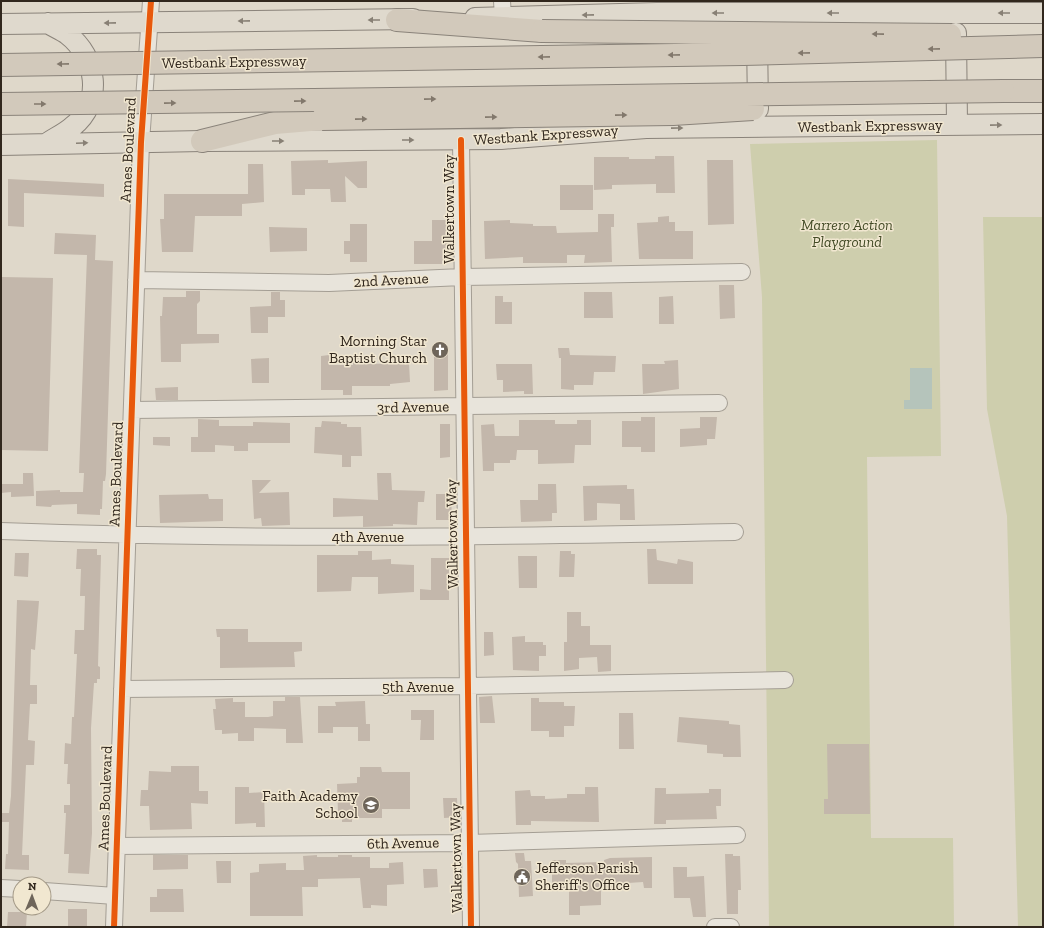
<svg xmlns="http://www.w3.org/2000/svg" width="1044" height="928" font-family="'Zilla Slab',serif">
<rect width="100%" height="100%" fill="#dfd8ca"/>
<path fill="#cecead" d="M937,140L941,456L867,457L871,838H953L954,927H769L762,297L750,144Z
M983,217H1043V927H1018L1007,516L987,409Z"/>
<path fill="#b5c4bb" d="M910,368H932V409H904V400H910Z"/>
<path fill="#c3b7ab" d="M655,156H674L675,193H656V184L612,185V189L594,190V157H629V159H655Z
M328,160V163L367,161V188H358L345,176L346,202H331L330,189H305V195H292L291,161Z
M707,160H733L734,224L708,225Z
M248,164H263L264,202L242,204V216H195L193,252H162L160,219H164V194H248Z
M8,179L104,184V197L24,193V227L8,226Z
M560,185H593V210H560Z
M598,214H614V227H611L612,262L584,263L585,255H567V263H523V257L485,259L484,221L510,220V223L533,224V226H556L557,233L598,232Z
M669,216V222H675V231H693V259H639L637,223L658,222V217Z
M432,220H449V261H442V264H414V241H432Z
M350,224H367V262H350V254H344V241H350Z
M269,227L307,228V251L270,252Z
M55,233L96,235L95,260L113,261L106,474L105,481H103L102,509H100V515L77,514V504L52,505L51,507L36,506V491L60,490V492H83L84,473H79L87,255L54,254Z
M2,277L53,278L48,451L1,450Z
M719,285H734L735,318L720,319Z
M186,291H200V301L197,304V334H219V343L181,344V362H161L160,316H162L163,297H186Z
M271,292H280V300H285V317H268V333H251L250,307L271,306Z
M584,292H612L613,318H584Z
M495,296H503V302H512V324H495Z
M673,296L674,324H659V297Z
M558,348H569L570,355L616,356L615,372H594L593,385H574V390L561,389V358H559Z
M434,350L448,351V390L434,391Z
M329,355V365H353V357H368V364L409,363L410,382L390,384V386H352V395H343V390H321V356Z
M269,358V383H252L251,359Z
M678,360L679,389L643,394L642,364H665L664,361Z
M496,364H532L533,394H524V391L503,392V380H497Z
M178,387V400H156L155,388Z
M641,417H655V452H641V447H622V421H641Z
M700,417H717L715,439H707V445L680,447V429L700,428Z
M198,419L219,420V426H253V422L290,423V443H248V451H234V446L215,445V452H191V437H198Z
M519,420H555V424H577V420H591V445H575L574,463L538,464V450H517L516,460H510V463H494V471H483L481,425L494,424L495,436H519Z
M322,421L341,422V424H347V427H361L362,456H351V467H342V455L314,453L315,427H321Z
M440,424H450V457L440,458Z
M153,437H170V446L153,445Z
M23,473H33L34,496L11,497V492L1,493V484H23Z
M377,473H391L392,490L425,491L424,502H418L417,525L393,524V526L363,527V516L333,517V498L378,500Z
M252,480H271L259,493L289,492L290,525L262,526L261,518L254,519Z
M538,484H556L557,513H552V521L521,522L520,500H538Z
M627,485V489H634L635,520H620V504L597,503V520L584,521L583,486Z
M208,494L209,499H223V521L160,523L159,495Z
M436,494H451L452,520H436Z
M77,549H97V555H101L98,666L100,667V679H97V683H94L91,728L92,833L89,874L68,873L69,854H64L66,813H64V805H70V784H67L68,764H64L65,743L71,744L72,717H74L77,654H74L75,630H84L85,596H80L81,569H76Z
M647,549H656L657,560L677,564L678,559L693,562V584H648Z
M358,551H372V560L391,559V564L414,565V592L378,594V577H352L351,591L317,592V555H358Z
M560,551H571V554H575L574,577H559Z
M15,553H29L28,577L14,576Z
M518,556H537V588H519Z
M431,558H449V600H420V589L431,590Z
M17,600L39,601L35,650L31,649L30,685H37V704H30L28,740L35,741L34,765H26L22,855H29V870L5,869L6,854H8L9,822H1V813H9L11,796Z
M567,612H581V626H590V645H611V671L598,672L597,657L579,658V669L564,671V642H567Z
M216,629H248V642H302V651L294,652L295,667L220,668V637H217Z
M484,632H493L494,655L484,656Z
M525,636V642H543V645H546V656H539V671L513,670L512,637Z
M492,696L495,723H480L479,697Z
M285,697H300L303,743H286V729L254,728V741H238V733L222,734V730H215L213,709H216L215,699L233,698V702H245V717H268L273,716V701H285Z
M531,698H539V702H564V706H575L574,726H564V737H549V731H531Z
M365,701L366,724H370V741H358V727H333V733H318V706H336L335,702Z
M411,710H434V740H420L421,720H411Z
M619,713H633L634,749H619Z
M679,717L729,721V724L740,725L741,757H723V754L707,753V745L677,742Z
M827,744H869L870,814H824V799H828Z
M171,766H199V791H208V804L191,803L192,829L150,830L149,806H140L141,790H148L149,771L171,772Z
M360,767H381L382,772H410V809H382V818H352V822H342V812H338L337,784L357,783V777H360Z
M235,787H249V793L264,792L265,827H256V823L235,824Z
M585,787H598L599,822L531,821V825H516L515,791L530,790L531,796H545V799L567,798V794H585Z
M655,788H666V794L709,793V789H721V806H716L717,819L666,820V824H654Z
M443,798H457L458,817L444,818Z
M515,853H524L525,861H531L533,896L519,897L518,864L516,862Z
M725,854H733V856H740L741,890H738V914H727Z
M153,855H188V869L153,870Z
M317,855V857H338V855H352V857H370V868H389V863L403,862L404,884L387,885V906L371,905V908H363L360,878L318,879V887H302L303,916H250V873L259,872V864L286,863V870H304L303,856Z
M652,857V888H644L643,882L613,884L614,888H601V905L580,906V915H569V890H552V860H566V863L604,862V860L610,858Z
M216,861H231V883H217Z
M673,867H687V877L704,876L706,917H693L690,898H674Z
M423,869H437L438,887L424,888Z
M157,889H183L184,912H150V897H157Z
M68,909H87V927H68Z
M8,912H27L26,927H7Z"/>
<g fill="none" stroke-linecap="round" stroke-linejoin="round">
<g stroke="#a49e94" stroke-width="18">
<path id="minor" d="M502,1L503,17
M461,140L471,927
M136,280L329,283L462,277L742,272
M132,410L719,403
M1,531C246,540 490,537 735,532
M122,689L468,686L785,680
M117,846L469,843L737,835
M1,888L20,889
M44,891L115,896
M114,927L141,142L151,1
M715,927H731"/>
</g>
<g stroke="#8a837a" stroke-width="22">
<path id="major" d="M475,18L657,13H1043
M1,24L413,19
M956,33L957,125
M757,37L758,109
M46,144C54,138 64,134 72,127C104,102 97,57 67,34C61,30 54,27 48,23
M1,145L202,141L501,139L646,128L1043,124"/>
</g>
<g stroke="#8a837a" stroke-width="24">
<path id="highway" d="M397,20L542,31
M1003,91H1043
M202,141L275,123L322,119"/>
</g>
<use href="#minor" stroke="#e8e4db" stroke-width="16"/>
<use href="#major" stroke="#dfd9cd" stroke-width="20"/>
<use href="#highway" stroke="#d2c9bb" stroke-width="22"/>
<g stroke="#8a837a" stroke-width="24" stroke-linecap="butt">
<path id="highway-bridge" d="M542,31L950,35
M1,65L743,54L1043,46
M1,104L1003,91
M322,119L673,114L753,109"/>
</g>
<use href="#highway-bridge" stroke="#d2c9bb" stroke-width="22"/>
<g stroke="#f1e7d0" stroke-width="8">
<path id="cycleway" d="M461,140L471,927
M114,927L141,142L151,1"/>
</g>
<use href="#cycleway" stroke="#e8590c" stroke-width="6"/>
</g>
<defs><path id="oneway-solid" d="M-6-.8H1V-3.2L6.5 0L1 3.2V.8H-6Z"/></defs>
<g fill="#888075">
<use href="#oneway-solid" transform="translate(718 13) rotate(180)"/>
<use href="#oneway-solid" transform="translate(833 13) rotate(-180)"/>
<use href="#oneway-solid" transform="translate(1004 13) rotate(-180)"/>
<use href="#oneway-solid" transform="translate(588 15) rotate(179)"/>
<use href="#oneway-solid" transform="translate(374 20) rotate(180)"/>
<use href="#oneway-solid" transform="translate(244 21) rotate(179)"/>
<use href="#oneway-solid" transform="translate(110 23) rotate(179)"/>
<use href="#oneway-solid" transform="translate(996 125) rotate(-1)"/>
<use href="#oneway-solid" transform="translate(677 128) rotate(-1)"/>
<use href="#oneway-solid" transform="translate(408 140)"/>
<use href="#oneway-solid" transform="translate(278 141)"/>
<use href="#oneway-solid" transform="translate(82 143) rotate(-2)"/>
</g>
<g fill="#82786c">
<use href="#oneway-solid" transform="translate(878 34) rotate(-179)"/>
<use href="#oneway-solid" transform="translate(934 49) rotate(179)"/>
<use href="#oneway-solid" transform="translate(804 53) rotate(179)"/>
<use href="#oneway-solid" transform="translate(674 55) rotate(179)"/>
<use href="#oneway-solid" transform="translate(544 57) rotate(179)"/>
<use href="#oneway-solid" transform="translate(63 64) rotate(179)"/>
<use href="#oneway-solid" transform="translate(430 99) rotate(-1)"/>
<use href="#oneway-solid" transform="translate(300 101) rotate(-1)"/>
<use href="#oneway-solid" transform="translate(170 103) rotate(-1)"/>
<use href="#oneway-solid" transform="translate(40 104)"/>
<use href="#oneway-solid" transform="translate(621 115) rotate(-1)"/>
<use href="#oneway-solid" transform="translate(491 117) rotate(-1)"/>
<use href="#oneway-solid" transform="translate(361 119) rotate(-1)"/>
</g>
<defs>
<g id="church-disc" transform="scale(0.9)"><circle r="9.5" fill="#6e655a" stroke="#f1e7d0"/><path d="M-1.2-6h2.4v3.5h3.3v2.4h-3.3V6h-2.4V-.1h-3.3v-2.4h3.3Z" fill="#fff"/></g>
<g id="school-disc" transform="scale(0.9)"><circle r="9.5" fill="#6e655a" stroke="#f1e7d0"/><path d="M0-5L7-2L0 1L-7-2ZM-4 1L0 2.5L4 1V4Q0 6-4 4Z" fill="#fff"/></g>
<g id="civic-disc" transform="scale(0.9)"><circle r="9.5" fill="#6e655a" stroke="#f1e7d0"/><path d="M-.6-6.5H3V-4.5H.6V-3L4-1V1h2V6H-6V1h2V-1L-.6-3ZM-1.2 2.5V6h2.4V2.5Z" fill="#fff"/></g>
</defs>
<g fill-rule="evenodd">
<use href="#church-disc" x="440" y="350"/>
<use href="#school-disc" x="371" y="805"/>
<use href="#civic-disc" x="522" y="877"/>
</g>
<g text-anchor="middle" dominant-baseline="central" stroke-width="3" stroke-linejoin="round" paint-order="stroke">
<g font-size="15" fill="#31271d" stroke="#f1e7d0">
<text transform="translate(234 62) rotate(-1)">Westbank Expressway</text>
<text transform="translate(870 126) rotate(-1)">Westbank Expressway</text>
<text transform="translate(546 135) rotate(-4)">Westbank Expressway</text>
<text transform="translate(128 150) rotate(-87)">Ames Boulevard</text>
<text transform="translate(449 209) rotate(-90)">Walkertown Way</text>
<text transform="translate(391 280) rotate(-3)">2nd Avenue</text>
<text transform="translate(413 407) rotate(-1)">3rd Avenue</text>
<text transform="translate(116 474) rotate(-88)">Ames Boulevard</text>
<text transform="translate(452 534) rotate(-91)">Walkertown Way</text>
<text x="368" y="537">4th Avenue</text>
<text x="418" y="687">5th Avenue</text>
<text transform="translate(105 798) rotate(-88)">Ames Boulevard</text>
<text transform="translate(403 843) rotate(-1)">6th Avenue</text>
<text transform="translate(456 858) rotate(-91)">Walkertown Way</text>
</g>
<g font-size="15" font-style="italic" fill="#434b26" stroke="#f1e7d0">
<text x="847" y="225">Marrero Action<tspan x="847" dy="17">Playground</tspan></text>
</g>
<g font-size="15" fill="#31271d" stroke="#f1e7d0" text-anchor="end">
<text x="427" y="341">Morning Star<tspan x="427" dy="17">Baptist Church</tspan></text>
<text x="358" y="796">Faith Academy<tspan x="358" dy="17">School</tspan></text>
<text x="535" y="868" text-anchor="start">Jefferson Parish<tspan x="535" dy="17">Sheriff's Office</tspan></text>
</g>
</g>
<rect width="1044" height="928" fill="none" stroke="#31271d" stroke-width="4"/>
<g transform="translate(32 896) rotate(1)"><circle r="19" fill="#f1e7d0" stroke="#a49a88"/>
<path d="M0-3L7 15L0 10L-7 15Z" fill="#6e655a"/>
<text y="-6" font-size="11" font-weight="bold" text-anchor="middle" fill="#31271d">N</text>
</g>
</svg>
